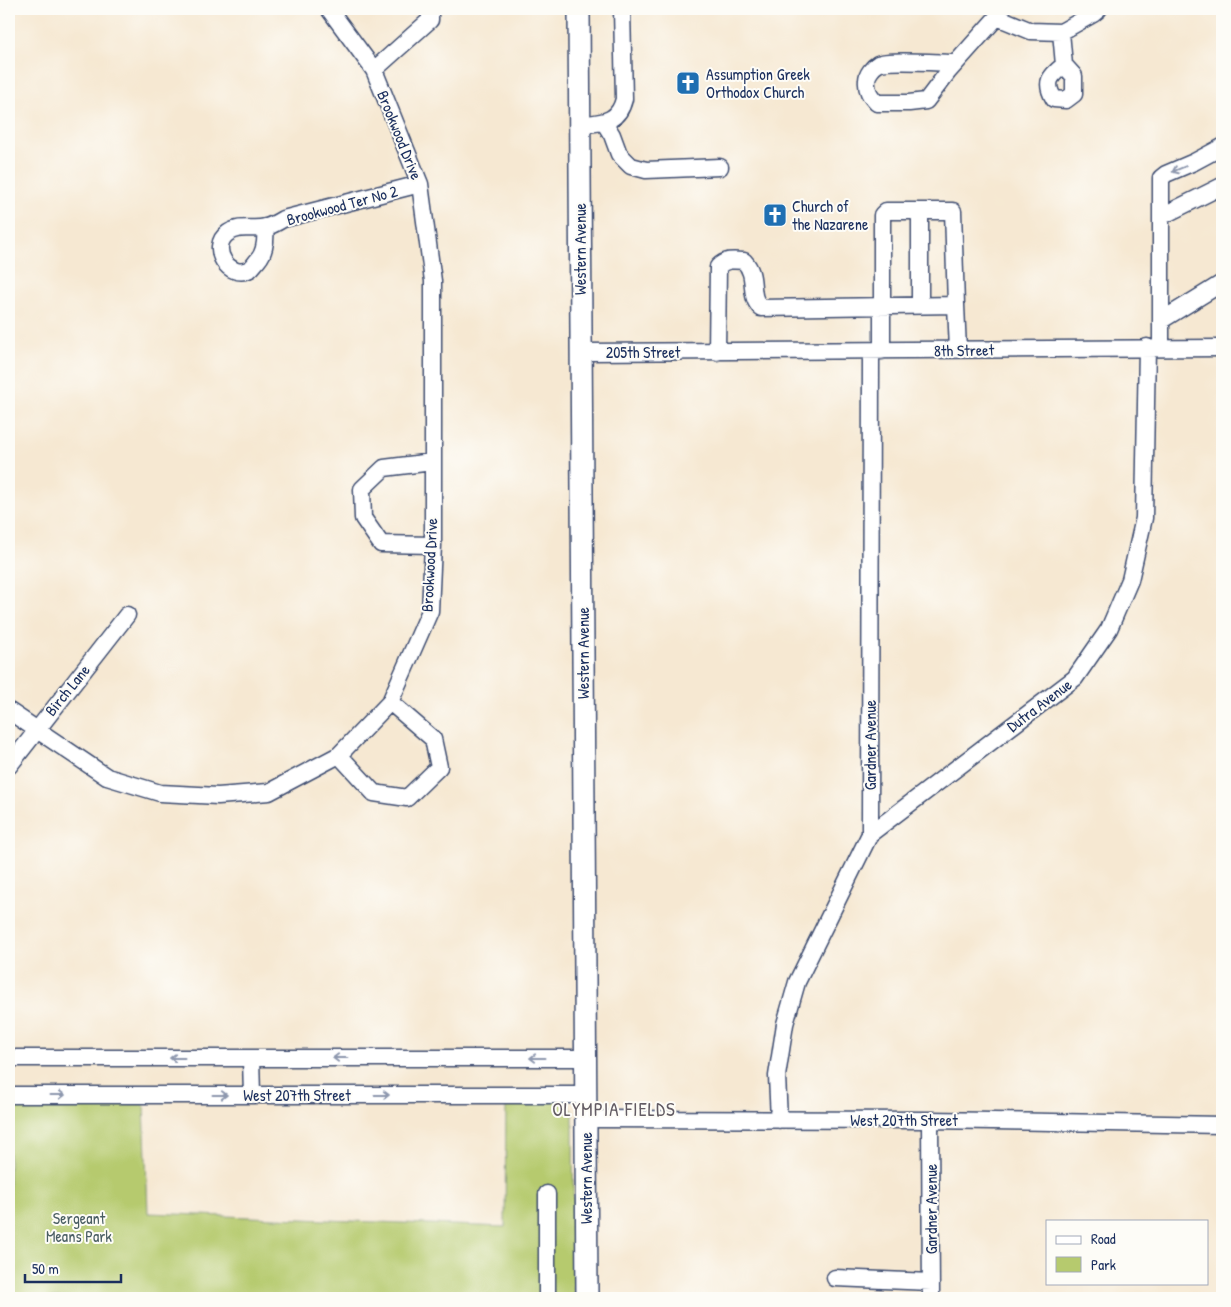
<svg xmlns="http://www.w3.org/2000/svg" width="1231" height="1307" font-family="'Patrick Hand',sans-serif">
<rect width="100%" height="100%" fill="#fdfcf7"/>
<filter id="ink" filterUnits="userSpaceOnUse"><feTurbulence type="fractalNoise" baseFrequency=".02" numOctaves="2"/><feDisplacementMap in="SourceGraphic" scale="10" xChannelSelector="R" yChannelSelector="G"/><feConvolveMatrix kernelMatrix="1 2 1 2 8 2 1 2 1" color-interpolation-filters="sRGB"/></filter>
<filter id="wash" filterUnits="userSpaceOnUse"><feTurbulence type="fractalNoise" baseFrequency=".0096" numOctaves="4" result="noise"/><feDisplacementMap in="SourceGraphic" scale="20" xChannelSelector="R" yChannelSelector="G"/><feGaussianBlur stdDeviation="1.12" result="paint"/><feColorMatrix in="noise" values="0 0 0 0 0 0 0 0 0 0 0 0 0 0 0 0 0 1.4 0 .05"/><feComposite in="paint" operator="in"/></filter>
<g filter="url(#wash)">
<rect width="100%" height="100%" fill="#f6e8d2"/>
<path fill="#b6ca6e" stroke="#687c66" d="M506,1098L557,1099L567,1104L573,1112L574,1298H9V1104L144,1103L148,1213L505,1227Z"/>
</g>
<g filter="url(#ink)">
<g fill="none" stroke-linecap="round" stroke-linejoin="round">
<g stroke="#3c4b6f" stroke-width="19">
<path id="minor" d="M1061,32L1064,65C1050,76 1044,82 1054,99L1066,100L1074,94V76L1064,65
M956,63C942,63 888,59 878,64C873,67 867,74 867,80C866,90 870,96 877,103H909L926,101L948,72L997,17L1031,31L1061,32L1093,14L1099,9
M374,70L430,20V9
M604,122L612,135L619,154L631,166L646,170L720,167
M579,125C601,122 618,124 624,99L622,9
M915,211H953L956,305
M1162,216L1222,186
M265,227C266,238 265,252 258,260C255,263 253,267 250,269C229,281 208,247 228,233C242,224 252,231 266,227C271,226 278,222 283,219L420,184
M1162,320L1222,283
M1161,348V178L1166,174L1194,162L1222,147
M882,351V215L886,211H915L920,217V305
M581,352C795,351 1009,348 1222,348
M717,352L718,267C726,259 733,260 744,261C759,277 747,295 761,308L956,305L958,350
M432,462L384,468L362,489L363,518L381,544L433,545
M9,711L107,777L160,793L218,796L269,792L339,755L390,702L430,611L433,545V281L420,184L374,70L329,9
M339,755L374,793L407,798L439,767L433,739L390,702
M9,766L127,615
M870,834L1075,678L1109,629L1130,580L1144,518L1147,347
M9,1058H586
M251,1058L252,1095
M9,1095H586
M586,1119L930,1120L1222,1125
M779,1120L777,1076L785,1024L797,982L870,834L871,351
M930,1120L931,1298
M547,1194V1298
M835,1278L931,1282"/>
</g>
<g stroke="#3c4b6f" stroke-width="24">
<path id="major" d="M579,9L587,1298"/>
</g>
<use href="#minor" stroke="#fff" stroke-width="16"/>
<use href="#major" stroke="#fff" stroke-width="21"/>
</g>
<defs><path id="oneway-shaft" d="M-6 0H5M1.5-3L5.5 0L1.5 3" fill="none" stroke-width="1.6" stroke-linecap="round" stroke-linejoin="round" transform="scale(1.25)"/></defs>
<g stroke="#8d97ae">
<use href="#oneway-shaft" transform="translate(1179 169) rotate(157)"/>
<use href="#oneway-shaft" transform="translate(177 1058) rotate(-180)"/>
<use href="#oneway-shaft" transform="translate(340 1058) rotate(-180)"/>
<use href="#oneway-shaft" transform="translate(537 1058) rotate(-180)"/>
<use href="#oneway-shaft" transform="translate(58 1095)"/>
<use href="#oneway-shaft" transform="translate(220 1095)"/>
<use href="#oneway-shaft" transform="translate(382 1095)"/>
</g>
</g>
<defs>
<g id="church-square" transform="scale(1.25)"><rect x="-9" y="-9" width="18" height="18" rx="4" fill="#1f6fb2" stroke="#fdfcf7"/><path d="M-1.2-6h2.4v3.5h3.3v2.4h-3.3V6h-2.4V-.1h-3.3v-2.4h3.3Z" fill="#fff"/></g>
</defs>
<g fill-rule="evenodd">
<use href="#church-square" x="688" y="83"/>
<use href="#church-square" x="775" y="215"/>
</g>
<g text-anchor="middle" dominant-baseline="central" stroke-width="4" stroke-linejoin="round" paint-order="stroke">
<g font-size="16" fill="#1b2f5e" stroke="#fdfcf7" text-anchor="start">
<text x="706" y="74">Assumption Greek<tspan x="706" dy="18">Orthodox Church</tspan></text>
<text x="792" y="206">Church of<tspan x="792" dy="18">the Nazarene</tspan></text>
</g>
<g font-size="16" fill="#1b2f5e" stroke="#fdfcf7">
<text transform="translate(400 135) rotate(68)">Brookwood Drive</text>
<text transform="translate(342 205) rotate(-15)">Brookwood Ter No 2</text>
<text transform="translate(580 249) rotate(-90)">Western Avenue</text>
<text transform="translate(964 350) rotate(-1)">8th Street</text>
<text x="643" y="352">205th Street</text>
<text transform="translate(429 565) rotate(-87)">Brookwood Drive</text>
<text transform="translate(583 653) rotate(-90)">Western Avenue</text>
<text transform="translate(67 690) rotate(-51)">Birch Lane</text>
<text transform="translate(1039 705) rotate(-37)">Dutra Avenue</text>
<text transform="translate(870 745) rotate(-90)">Gardner Avenue</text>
<text x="297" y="1095">West 207th Street</text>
<text x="904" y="1120">West 207th Street</text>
<text transform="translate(586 1178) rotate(-90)">Western Avenue</text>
<text transform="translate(931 1209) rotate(-90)">Gardner Avenue</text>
</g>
<g font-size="16" fill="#4a5e63" stroke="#fdfcf7">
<text x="79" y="1218">Sergeant<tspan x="79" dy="18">Means Park</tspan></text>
</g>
<g font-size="19" letter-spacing="1" fill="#635c64" stroke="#fdfcf7">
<text x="614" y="1109">OLYMPIA FIELDS</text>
</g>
</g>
<rect width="1231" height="1307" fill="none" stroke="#fdfcf7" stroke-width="30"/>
<rect x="1046" y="1220" width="162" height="65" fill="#fdfcf7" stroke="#a3aaba"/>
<rect x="1056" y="1236" width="25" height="8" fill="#ffffff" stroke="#a3aaba"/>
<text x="1091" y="1244" font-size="15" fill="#1b2f5e">Road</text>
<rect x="1056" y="1257" width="25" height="15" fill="#b6ca6e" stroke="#a3aaba"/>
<text x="1091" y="1270" font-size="15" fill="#1b2f5e">Park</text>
<path d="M25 1274v8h96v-8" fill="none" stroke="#1b2f5e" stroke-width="2.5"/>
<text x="32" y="1274" font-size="15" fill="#1b2f5e" stroke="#fdfcf7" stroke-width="4" paint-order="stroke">50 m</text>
</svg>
